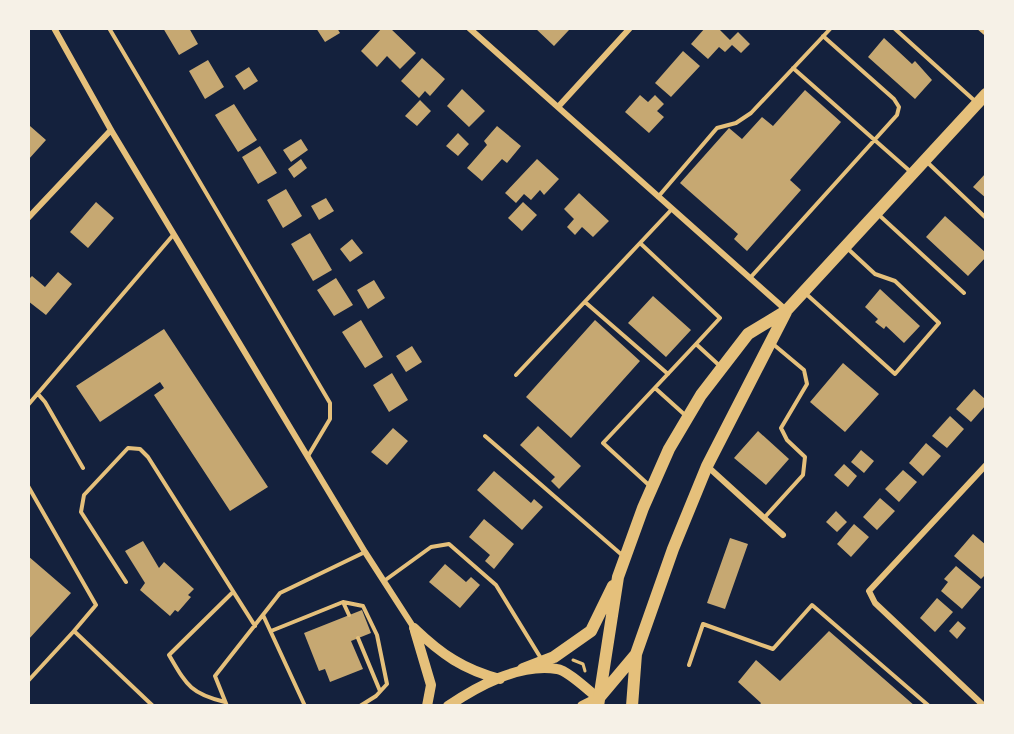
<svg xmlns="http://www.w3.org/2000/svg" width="1014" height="734" font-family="'Varela Round',sans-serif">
<rect width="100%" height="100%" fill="#14213d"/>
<path fill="#c6a872" d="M163,28H189L198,44L179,55Z
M316,28H337L340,33L325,42Z
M382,28H390L416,53L400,69L387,56L377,67L361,51Z
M535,28H568L569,30L554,46Z
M705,28H718L730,40L738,32L750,44L741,53L732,45L725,52L719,47L708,59L691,44Z
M884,38L912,64L915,61L932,80L915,99L868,57Z
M683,51L700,66L671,97L655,83Z
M422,58L445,79L430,96L425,91L419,98L401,81Z
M208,60L224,87L205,99L189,71Z
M249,67L258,81L244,90L235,76Z
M462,89L485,111L469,127L447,106Z
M805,90L841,122L790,180L801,190L747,251L734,239L738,234L680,183L729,128L742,139L762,117L773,126Z
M640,95L648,102L655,95L664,104L657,111L664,117L649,133L625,112Z
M420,100L431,111L417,126L405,116Z
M234,104L257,140L238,152L215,115Z
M30,126L46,140L28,160V127Z
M497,126L521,146L507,163L502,159L482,181L467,168L487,145L484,141Z
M458,133L469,144L458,156L446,146Z
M301,139L308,150L291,162L283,150Z
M260,146L277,173L258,184L242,157Z
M301,159L307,168L294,178L288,169Z
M537,159L559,179L544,195L540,190L531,200L524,194L516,203L505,193Z
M986,173V198L973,187Z
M286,189L302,216L283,228L267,200Z
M579,193L609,221L593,237L582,227L575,235L567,227L574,219L564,209Z
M326,198L334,211L319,220L311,206Z
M96,202L114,218L88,248L70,232Z
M523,202L537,215L522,231L508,218Z
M945,216L986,253V257L968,276L926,237Z
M310,233L332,270L313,281L291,244Z
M352,239L363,253L350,262L340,249Z
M58,272L72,284L46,315L28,301V280L32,276L45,287Z
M336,278L353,305L334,316L317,290Z
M374,280L385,298L368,309L357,290Z
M880,289L920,326L904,343L886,326L884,329L875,322L878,319L865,307Z
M653,296L691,330L666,357L628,323Z
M361,320L383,357L365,368L342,332Z
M595,320L640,361L571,438L526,397Z
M164,329L268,487L230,511L154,395L164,388L160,382L100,422L76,386Z
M412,346L422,362L406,372L396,356Z
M843,363L879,394L845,432L810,402Z
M392,373L408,400L389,412L373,385Z
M974,389L986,400V405L971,422L956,409Z
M950,416L964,429L947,448L932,436Z
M538,426L581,466L559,489L551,481L555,477L520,445Z
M393,428L408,441L387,465L371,452Z
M758,431L789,459L766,485L734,458Z
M926,443L941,456L923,476L909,463Z
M861,450L874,461L864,473L851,462Z
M844,464L857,476L848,487L834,475Z
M903,470L917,482L899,502L885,489Z
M494,471L531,503L534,499L543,507L522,530L477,490Z
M880,498L895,511L877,530L863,517Z
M836,511L847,522L837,532L826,522Z
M484,519L514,544L494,569L485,561L490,555L469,537Z
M854,524L869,537L851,557L837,544Z
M973,534L986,545V574L981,579L954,556Z
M730,538L748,544L725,609L707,603Z
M143,541L159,568L164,562L194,589L188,595L191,597L178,612L175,610L170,616L140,590L145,583L125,551Z
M28,556L71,593L28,640Z
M445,564L466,582L471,577L480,585L460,608L429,582Z
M956,566L981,587L962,609L941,591L948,582L944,579Z
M937,598L953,612L935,632L920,618Z
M362,610L371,633L351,641L363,669L330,682L325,669L319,671L304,633Z
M958,621L966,628L957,639L949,631Z
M829,631L915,706H759L761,703L738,682L756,660L780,681Z"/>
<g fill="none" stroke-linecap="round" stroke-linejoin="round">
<path stroke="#e5c07b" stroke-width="3" d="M573,660L583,664L585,671"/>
<path stroke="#e5c07b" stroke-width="4" d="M109,28L330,403V419L308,456
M894,28L976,102
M979,28L986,34
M793,68L912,173
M927,162L986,218
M658,197L717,128L736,123L751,113L831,28
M672,209L640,243L720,318L696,344L721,367
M879,215L964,293
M750,278L897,115L899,107L894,99L823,36
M804,292L895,374L939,323L895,281L875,274L847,248
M585,302L668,374
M516,375L640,243
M655,388L685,415
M38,394L45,402L83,468
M28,405L174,234
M485,436L622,555
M28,486L96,605L74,631L153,706
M651,487L603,443L696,344
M764,518L803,475L805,457L787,440L781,428L807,384L804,370L773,344
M384,581L431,547L449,544L496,585L542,660
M126,582L81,512L84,495L128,448L140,449L148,457L255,626
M343,602L349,615
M263,615L305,706
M271,631L343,602L363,606L377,635L387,684L376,696L360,706
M358,638L380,691
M689,665L703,624L773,649L812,605L929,706
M28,681L74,631
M225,702C190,694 186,684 169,655L233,592
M227,706L215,676L280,593L365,552"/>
<path stroke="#e5c07b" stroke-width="6" d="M54,28L111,130L365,552L414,628
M469,28L786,310
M558,107L630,28
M28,218L111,130
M707,466L783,535
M984,706L875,603L869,591L986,465"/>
<path stroke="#e5c07b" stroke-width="10" d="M414,628C441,654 464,670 500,679
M415,631L431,685L427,706
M448,706C478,686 519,663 557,669C567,670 589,691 598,698L582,706"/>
<path stroke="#e5c07b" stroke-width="12" d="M523,669L554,657L591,631L613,586
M599,698L636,654
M598,706L618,577L643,508L669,449L701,395L748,334L786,311L986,94
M632,706L636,654L673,549L707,466L786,312"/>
</g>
<rect width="1014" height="734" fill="none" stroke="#f6f1e7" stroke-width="60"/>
</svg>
